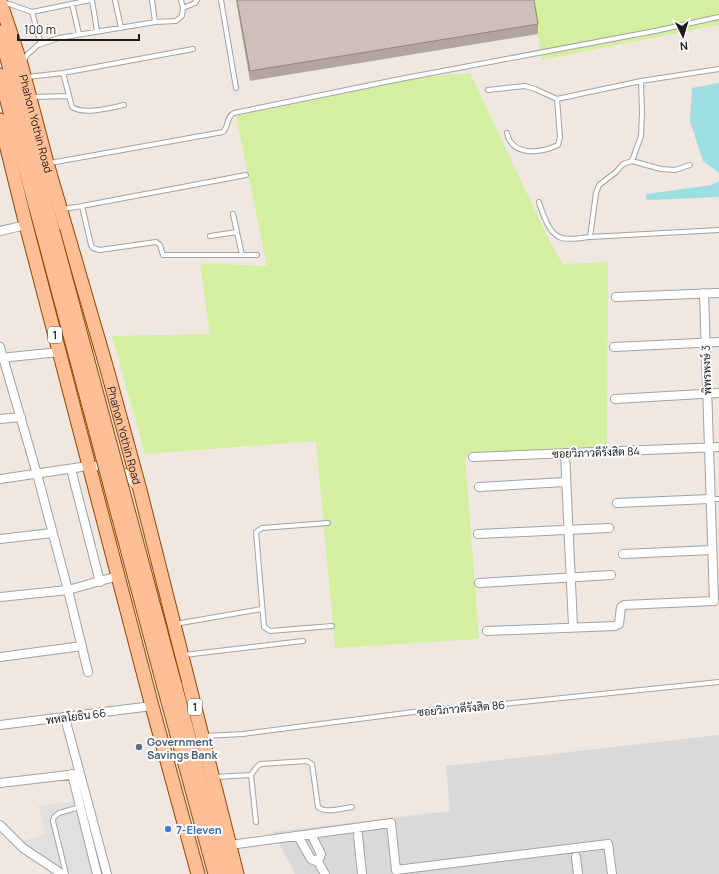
<svg xmlns="http://www.w3.org/2000/svg" width="719" height="874" font-family="Manrope,Sarabun,sans-serif">
<rect width="100%" height="100%" fill="#efe7e0"/>
<path fill="#dad9d9" d="M719,735V874H295L273,832L450,811L446,766Z"/>
<path fill="#d5efa0" d="M532,0H719V25L542,60Z
M470,73L550,242L563,264L608,262L607,446L465,455L479,639L335,648L316,441L145,454L112,336L210,334L200,263L267,266L236,116L424,77Z"/>
<path fill="#e0e0e0" d="M83,800L103,874H72L22,841L46,834L38,806Z"/>
<path fill="#9cdee1" d="M719,83V173L703,161L690,121L692,88Z
M719,181V197L647,200L646,194L712,185Z"/>
<g fill="none" stroke-linecap="round" stroke-linejoin="round">
<g stroke="#a3a3a3" stroke-width="6">
<path id="service" d="M92,0L97,31
M115,0L121,28
M152,0L155,22
M221,0L236,88
M3,2L32,12L90,0
M72,4L79,34
M183,8L195,3L197,0
M32,12L41,44
M23,62L27,55L38,45L59,38L155,22L176,21L182,16L183,8L181,0
M63,73L72,107C83,115 110,108 124,105
M27,77L63,73L193,49
M641,81L642,112L641,136L632,161L661,169L675,170L690,165
M488,90L525,86L535,89L557,99L641,81L719,69
M33,97L68,96
M507,133C512,157 541,153 558,145L560,137L557,99
M50,163L223,132C229,126 226,117 234,113L400,79L655,31L719,17
M539,202C541,210 544,216 547,223C557,244 569,239 590,237L719,230
M82,206L246,175
M63,209L82,206L91,245L93,248L100,250L156,242L160,245L163,255H257
M233,214L242,255
M210,236L237,232
M590,237L596,193L599,185L616,172L623,164L632,161
M710,499H719
M328,523L262,528L256,532L264,627L270,631L332,626
M175,624L262,609
M184,655L303,641
M204,736L243,734L429,710L494,705L719,682
M251,775L256,822
M215,777L251,775L256,768L260,764L307,761L312,764L318,807C326,814 343,808 352,807
M66,874L53,821L54,817L59,813L80,807"/>
</g>
<g stroke="#a3a3a3" stroke-width="10">
<path id="minor" d="M0,231L26,225
M616,297L719,293
M0,347L37,474L68,590L88,672
M614,347L719,342
M0,358L59,352
M615,399L719,393
M0,419L21,417
M565,453L573,627
M473,457L719,447
M71,469L100,582
M0,479L88,466H106L125,473L137,487
M479,487L565,482
M617,503L710,499
M478,534L609,528
M0,539L52,533
M623,554L712,550
M479,583L611,575
M0,597L68,590L118,576
M487,631L615,626L619,624L621,607L624,605L714,601L704,293
M0,657L82,646
M65,718L107,874
M0,725L152,706
M72,774L97,874
M0,783L77,774
M0,825L23,848L62,874
M311,834L321,854L318,862
M358,835L362,874
M298,836L311,859L318,862L325,874
M230,845L391,823L396,870L608,844L612,874
M576,857L578,874"/>
</g>
<g stroke="#944800" stroke-width="15">
<g id="primary">
<path id="s1" d="M0,1L21,64L47,163L107,369L140,490L237,874"/>
<path d="M0,32L53,231"/>
<path d="M0,75L43,234"/>
<path d="M0,120L26,225L152,706L198,874"/>
<path d="M175,685L225,874"/>
<path d="M164,687L215,874"/>
</g>
</g>
<use href="#service" stroke="#fff" stroke-width="4"/>
<use href="#minor" stroke="#fff" stroke-width="8"/>
<use href="#primary" stroke="#ffbe95" stroke-width="13"/>
<g stroke="#944800" stroke-width="15" stroke-linecap="butt">
<path id="primary-bridge" d="M53,231L175,685
M43,234L164,687"/>
</g>
<use href="#primary-bridge" stroke="#ffbe95" stroke-width="13"/>
</g>
<path fill="#b2a49f" d="M236,0H534L538,24V34L250,81Z"/>
<path fill="#cfbfb9" stroke="#918682" d="M237,0H534L538,24L250,71Z"/>
<circle fill="#5c6f8a" stroke="#fff" stroke-width="1.5" cx="139" cy="747" r="4"/>
<circle fill="#3f7fe0" stroke="#fff" stroke-width="1.5" cx="168" cy="829" r="4"/>
<g text-anchor="middle" dominant-baseline="central" stroke-width="4" stroke-linejoin="round" paint-order="stroke">
<g fill="#fff" stroke="#606060" stroke-width="1">
<rect x="48" y="327" width="14" height="16" rx="3"/>
<rect x="188" y="699" width="14" height="16" rx="3"/>
</g>
<g font-size="10" font-weight="bold" fill="#1c1c1c">
<text x="55" y="335">1</text>
<text x="195" y="707">1</text>
</g>
<g font-size="11" fill="#1c1c1c" stroke="#fff">
<text stroke="none"><textPath href="#s1" startOffset="128">Phahon Yothin Road</textPath></text>
<text transform="translate(706 370) rotate(-92)">พิพรพงษ์ 3</text>
<text stroke="none"><textPath href="#s1" startOffset="452">Phahon Yothin Road</textPath></text>
<text transform="translate(596 452) rotate(-2)">ซอยวิภาวดีรังสิต 84</text>
<text transform="translate(461 708) rotate(-5)">ซอยวิภาวดีรังสิต 86</text>
<text transform="translate(76 716) rotate(-7)">พหลโยธิน 66</text>
</g>
<g font-size="11" font-weight="bold" fill="#4e5e75" stroke="#fff" text-anchor="start">
<text x="147" y="741">Government<tspan x="147" dy="13">Savings Bank</tspan></text>
</g>
<g font-size="11" font-weight="bold" fill="#366cbe" stroke="#fff" text-anchor="start">
<text x="176" y="829">7-Eleven</text>
</g>
</g>
<g transform="translate(683 36) rotate(175)" stroke="#ffffff" stroke-width="3" paint-order="stroke">
<path d="M0-3L7 15L0 10L-7 15Z" fill="#1c1c1c"/>
<text y="-6" font-size="11" font-weight="bold" text-anchor="middle" fill="#1c1c1c">N</text>
</g>
<path d="M18 34v6h121v-6" fill="none" stroke="#1c1c1c" stroke-width="2"/>
<text x="24" y="34" font-size="12" fill="#1c1c1c" stroke="#ffffff" stroke-width="3" paint-order="stroke">100 m</text>
</svg>
